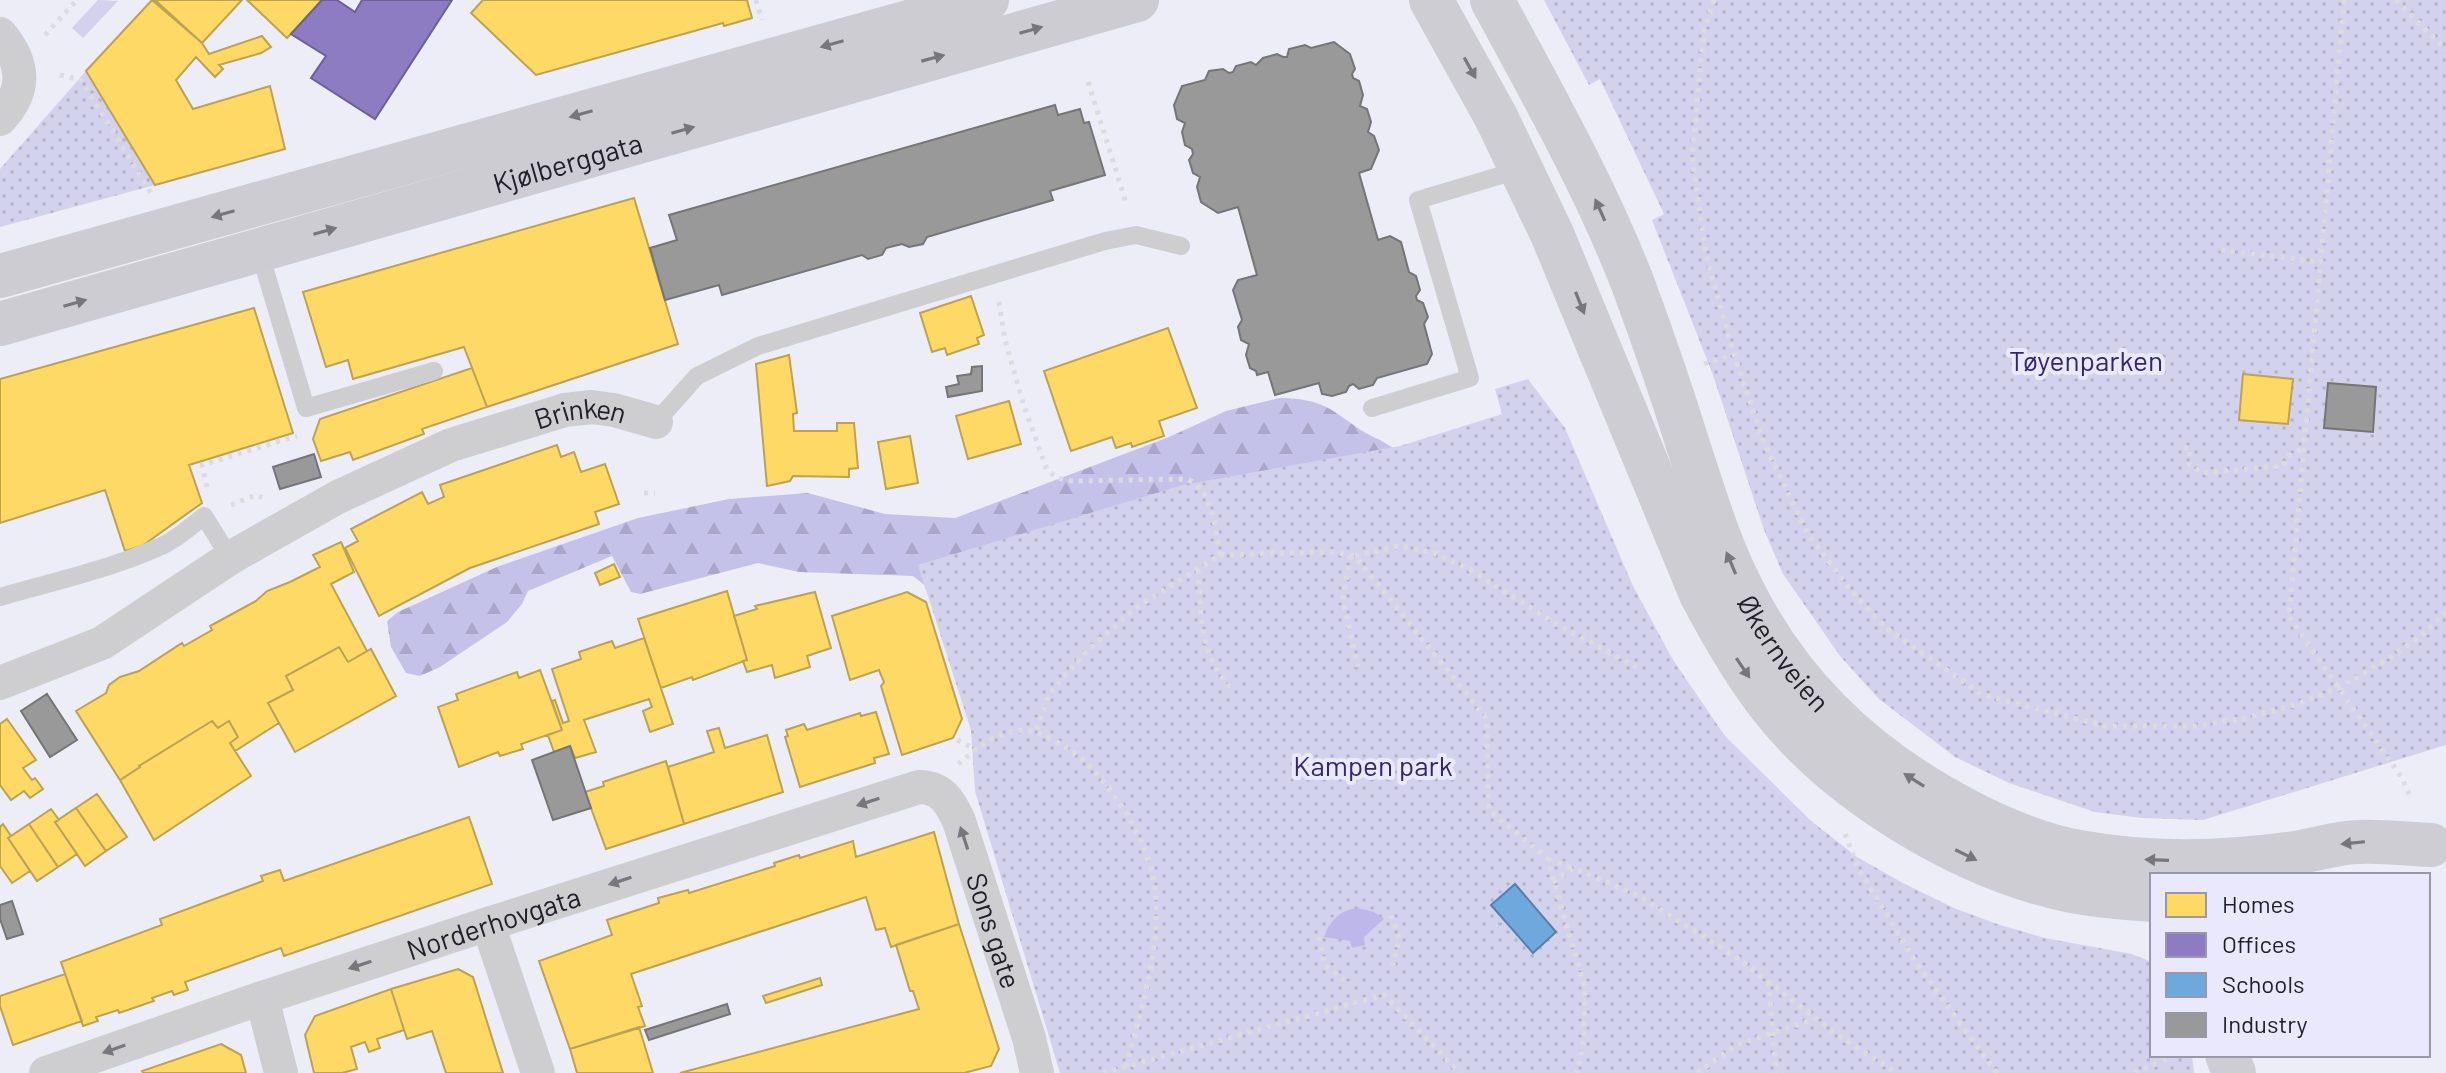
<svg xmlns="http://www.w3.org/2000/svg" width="2446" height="1073" font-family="Barlow,sans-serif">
<defs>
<pattern id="forest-firs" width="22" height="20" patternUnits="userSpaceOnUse" patternTransform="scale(2)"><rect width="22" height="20" fill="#c5c2ea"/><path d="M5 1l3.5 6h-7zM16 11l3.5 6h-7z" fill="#a9a6c9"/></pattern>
<pattern id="park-dots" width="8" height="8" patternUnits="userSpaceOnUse" patternTransform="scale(2)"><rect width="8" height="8" fill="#d3d2ec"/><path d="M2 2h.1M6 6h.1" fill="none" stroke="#b5b4cb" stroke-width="1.8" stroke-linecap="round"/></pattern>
</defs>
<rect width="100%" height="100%" fill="#ededf8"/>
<path fill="#d3d2ec" d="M98,0L118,1L83,38L72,28Z"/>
<path fill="url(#forest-firs)" d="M1279,398C1296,398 1315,400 1330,409C1348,420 1359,431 1380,440L1627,586L1706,713L1742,757L1831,841L2152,1053L943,600L913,576L799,572L758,563L640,594L631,592L612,556L528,591L522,604L507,622L440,667L420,676L406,673L391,647L387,621L398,612L499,566L638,518L729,499L808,493L885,514L955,518L1169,437L1226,411Z"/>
<path fill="url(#park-dots)" d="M1544,0H2446V745L2203,820L2142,818L2095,812L2009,783L1955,757L1879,699L1840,656L1783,574L1764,530L1713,375L1652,220L1664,214L1600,79L1589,85Z
M86,71L155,185L0,227V169Z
M1528,379L1565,428L1633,586L1673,660L1725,736L1810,820L1857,857L1903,883L1954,908L1997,924L2045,938L2132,954L2152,962V1055H2192L2194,1073H1060L975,791L971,730L918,565L1183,485L1400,446L1502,414L1495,389Z"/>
<path fill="#bdb8e9" d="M1358,908L1374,912L1384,919L1364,937L1365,945L1352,948L1350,941L1324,937C1330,920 1340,910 1358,908Z"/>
<path fill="#ffd966" stroke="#bca254" stroke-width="2" d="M152,0L202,43L209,54L262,36L271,47L261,53L219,65L223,69L215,77L196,57L176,80L193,109L270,86L285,149L155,185L86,71Z
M155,0H242L202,43Z
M247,0H322L287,38Z
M483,0H747L752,18L724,26L723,23L536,75L471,13Z
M634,198L678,344L487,407L464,347L353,379L348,360L326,367L303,292Z
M971,296L984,335L977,338L979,344L947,355L945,348L932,352L920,313Z
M254,308L293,433L189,465L202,503L142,546L125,551L105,490L0,523V379Z
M1168,328L1197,408L1159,421L1164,436L1132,447L1131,443L1116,448L1112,437L1071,451L1044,371Z
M789,355L797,413L793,414L794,431H837V423H854L858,468L849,469V477L793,476L790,481L767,486L756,364Z
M472,368L487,407L422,429L424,434L353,460L350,452L321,461L313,439L320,419Z
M2243,374L2293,379L2288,424L2239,420Z
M1009,401L1021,444L968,459L956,416Z
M910,436L918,483L886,489L878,442Z
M557,445L561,457L574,452L581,472L605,464L619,504L595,512L599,524L470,568L379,616L345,548L358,541L351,529L422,492L428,504L444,497L440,485Z
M341,542L354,572L331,584L367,651L348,662L339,647L286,676L293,690L268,703L279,723L235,751L230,743L238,737L229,721L218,728L212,721L139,766L140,767L120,780L76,711L106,693L109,685L120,677L139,671L182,643L184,646L212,630L210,626L256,601L267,591L290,582L320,567L313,555Z
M614,564L620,577L600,585L595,573Z
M727,591L747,660L693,680L692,677L661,688L638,619Z
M815,592L831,648L807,656L810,667L775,678L772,665L747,672L743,661L747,660L734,616L757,609L755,606Z
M907,592L926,602L962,719L953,738L902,755L881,686L884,682L879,670L850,680L832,616Z
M644,638L673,724L650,732L643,711L652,707L649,699L584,720L596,752L575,758L570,746L554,752L548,735L562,730L552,701L555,700L563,723L569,721L552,669L581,659L579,652L612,641L615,648Z
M339,647L348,662L371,649L396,696L295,752L268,703L293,690L286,676Z
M540,670L562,730L521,744L523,749L500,756L498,752L459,767L438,707L458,700L456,694L517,672L519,678Z
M876,712L889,754L874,758L875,763L800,787L785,737L788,736L786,730L804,724L807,730L860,713L861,716Z
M7,719L36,760L23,768L32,780L35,778L43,789L30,798L24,791L11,800L0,785V724Z
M212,721L218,728L229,721L238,737L230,743L251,776L154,840L120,780L140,767L139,766Z
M719,728L725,748L767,735L783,792L684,824L668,767L714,752L707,731Z
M666,761L684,824L606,849L585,792L604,786L603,782Z
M97,794L127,837L106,851L76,808Z
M76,808L106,851L85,866L55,822Z
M51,809L59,820L55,822L77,854L58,867L29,824Z
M469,817L492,884L284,956L281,948L185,982L188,990L174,995L172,991L152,998L154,1001L119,1013L118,1010L96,1017L98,1021L83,1026L61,962L162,925L160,919L263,881L261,876L280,870L284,881Z
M3,824L11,836L8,838L30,871L12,883L0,866V827Z
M29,824L58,867L37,881L8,838Z
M934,832L959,924L891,947L885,928L876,930L866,897L631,974L642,1006L638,1007L645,1026L570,1049L539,961L612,935L607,920L659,903L658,898L688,890L689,893L775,866L774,863L799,855L800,858L853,841L856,857Z
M959,924L999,1049L991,1066L964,1073H680L919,1009L913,991H910L896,945Z
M458,969L473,977L503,1073H446L432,1031L407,1039L391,989Z
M65,974L82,1021L13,1045L0,1006V996Z
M820,978L822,985L766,1003L763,996Z
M391,989L404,1030L377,1039L380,1048L369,1052L365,1042L351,1047L357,1069L342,1073H314L305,1035L315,1016Z
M639,1027L653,1073H577L570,1049Z
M221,1044L241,1055L246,1073H143L142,1071Z"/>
<path fill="#8e7cc3" stroke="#6d6095" stroke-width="2" d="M322,0H337L355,12L362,0H452L375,119L311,78L326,56L291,34Z"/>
<path fill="#6fa8dc" stroke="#587fa7" stroke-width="2" d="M1515,884L1556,932L1533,953L1491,905Z"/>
<path fill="#999" stroke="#757578" stroke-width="2" d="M1334,42L1350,54L1355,69L1352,74L1353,78L1359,81L1363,95L1360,106L1367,109L1371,122L1368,132L1374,136L1379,150L1371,169L1359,173L1378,240L1390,236L1401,242L1409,272L1416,276L1420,290L1416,296L1417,300L1423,303L1428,317L1424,324L1432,354L1427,364L1377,378L1373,385L1359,389L1353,384L1349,386L1346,392L1332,396L1322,394L1319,383L1275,395L1268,372L1257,375L1256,371L1250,368L1246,355L1249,344L1241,340L1238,327L1242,320L1233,290L1238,280L1257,275L1238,207L1218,213L1201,202L1197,187L1200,177L1193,173L1189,160L1193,154L1192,149L1185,145L1182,132L1185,123L1177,119L1174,105L1182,86L1205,80L1209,71L1223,69L1229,73L1233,72L1236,66L1251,62L1256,65L1263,58L1277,54L1283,57H1287L1289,49L1305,45L1311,48Z
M1055,105L1058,115L1080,109L1084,123L1089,122L1105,175L1050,191L1053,200L927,237L923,244L909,247L902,244L886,248L882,255L868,259L862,255L722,295L719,285L665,300L650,248L677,240L669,215Z
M982,366V391L948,397L946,387L959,384L957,376L971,374L972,367Z
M2328,383L2376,387L2373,432L2324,428Z
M314,454L321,477L280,489L273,467Z
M47,694L77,740L50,757L21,711Z
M570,746L591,808L553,820L532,760Z
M12,901L23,934L7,939L0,919V905Z
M727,1004L730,1014L649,1040L645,1030Z"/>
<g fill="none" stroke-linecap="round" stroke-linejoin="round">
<path stroke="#dcdce0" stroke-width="5" stroke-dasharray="4 6" stroke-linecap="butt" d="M756,0L762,20
M1714,0L1704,29L1692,157L1706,255L1734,354L1764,443L1808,534L1849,588L1886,628L1983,695L2105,726H2196L2246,718L2294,705L2339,688L2386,660L2422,635L2446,612
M2344,0L2289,617L2402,778L2411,798
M2396,0L2446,50
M45,35L77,0
M60,75L81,80L151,193
M1088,82L1127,206
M2221,250L2320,262
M999,302L1005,340L1024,406L1047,470L1057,478L1072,481L1187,479C1214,490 1215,530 1220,555L1134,609L1084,654L1050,693L1036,731
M1704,364L1734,354
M2184,448H2190L2189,464L2202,473L2283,466L2290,455L2304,448
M207,487L202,465L297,436
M644,493H655
M231,505L256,495L263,498
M1220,555L1333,552L1355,556L1486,718L1489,810L1547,858L1585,988L1584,1038L1577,1073
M1350,556L1343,599L1358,667
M1355,556L1398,546L1431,552L1469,569L1558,625L1642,670
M1198,570C1201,613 1199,655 1231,688
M957,740L977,750
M958,764C975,750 993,734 1015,731C1030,728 1042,734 1055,741C1105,767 1154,843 1156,899C1159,956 1140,1013 1126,1067
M1845,834L1859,870L1917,964L1997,1073
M1548,859L1572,868
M1553,882L1573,868L1637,895L1739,959L1835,1033L1896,1073
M1391,915L1399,938L1393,965
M1319,937L1325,966L1344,980
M1769,982L1776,1073
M1103,1073L1384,995L1460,1073
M1697,1073L1736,1045L1815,1019
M2135,1073L2176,1055"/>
<path stroke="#ceced1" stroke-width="18" d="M259,250L306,408L434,371
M1372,408L1470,378L1418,200L1522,169
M656,422L697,376L758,346L1105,241L1136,235L1181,246
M0,597C52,582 107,570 157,548C174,541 189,528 204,516L230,558"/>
<g stroke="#ceced1" stroke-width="34">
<path d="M0,34C25,64 27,90 0,119"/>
<path id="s1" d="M0,683L102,643L230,558L267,537L338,497L451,445L565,410L592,407L614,410L656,422"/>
<path d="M488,924L538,1073"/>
<path d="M262,998L281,1073"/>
<path id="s2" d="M46,1073L262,998L488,924L919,787C941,787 950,801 959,821L1029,1038L1037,1073"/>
</g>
<g stroke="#cdcdd3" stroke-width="44">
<path d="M1431,0L1496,117L1552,234L1701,594C1722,634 1744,673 1772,708C1839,793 1961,867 2067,890C2095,896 2124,898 2152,900"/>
<path id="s3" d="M1492,0C1542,93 1595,186 1633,284C1653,338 1672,393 1689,448C1704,494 1718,540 1739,583C1781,670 1845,738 1927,788C1973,816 2025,842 2079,852C2149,865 2224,863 2295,853C2316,850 2337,842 2359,842C2382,841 2407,844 2431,845"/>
<path d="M2227,1055L2234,1073"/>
</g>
<g stroke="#cdccd3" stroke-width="44">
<path d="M0,276L987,0"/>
<path id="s4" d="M0,324L1137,0"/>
</g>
</g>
<defs><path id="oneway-solid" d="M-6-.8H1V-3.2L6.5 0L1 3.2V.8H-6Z" transform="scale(2)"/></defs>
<g fill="#77767e">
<use href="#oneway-solid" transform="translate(1031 30) rotate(-16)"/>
<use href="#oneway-solid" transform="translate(832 44) rotate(164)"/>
<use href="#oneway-solid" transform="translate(933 58) rotate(-15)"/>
<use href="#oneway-solid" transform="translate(1470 68) rotate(61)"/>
<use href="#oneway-solid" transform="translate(581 114) rotate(164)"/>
<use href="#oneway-solid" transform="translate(683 130) rotate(-16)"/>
<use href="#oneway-solid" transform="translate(1600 210) rotate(-114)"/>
<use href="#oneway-solid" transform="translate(223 214) rotate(164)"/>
<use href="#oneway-solid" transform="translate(325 231) rotate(-16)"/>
<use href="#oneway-solid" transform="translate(75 303) rotate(-16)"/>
<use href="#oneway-solid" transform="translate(1580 303) rotate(68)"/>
<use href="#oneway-solid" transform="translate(1731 563) rotate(-113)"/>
<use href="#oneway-solid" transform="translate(1743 668) rotate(56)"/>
<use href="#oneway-solid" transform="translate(1914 780) rotate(-148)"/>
<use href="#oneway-solid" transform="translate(2353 843) rotate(174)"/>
<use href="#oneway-solid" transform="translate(1966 855) rotate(26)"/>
<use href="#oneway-solid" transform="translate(2157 860) rotate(-178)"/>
</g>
<g fill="#78777e">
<use href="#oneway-solid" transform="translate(868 802) rotate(162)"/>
<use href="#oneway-solid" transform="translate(964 838) rotate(-108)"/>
<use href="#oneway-solid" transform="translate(620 881) rotate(162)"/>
<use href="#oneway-solid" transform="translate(360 965) rotate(162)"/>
<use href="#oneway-solid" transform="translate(114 1049) rotate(161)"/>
</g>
<g text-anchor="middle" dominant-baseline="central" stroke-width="8" stroke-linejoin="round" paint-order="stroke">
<g font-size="28" fill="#21202a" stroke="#e9e8fd">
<text stroke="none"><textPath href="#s4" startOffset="590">Kjølberggata</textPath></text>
<text stroke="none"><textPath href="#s1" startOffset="646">Brinken</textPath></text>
<text stroke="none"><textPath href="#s3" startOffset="718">Økernveien</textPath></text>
<text stroke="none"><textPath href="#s2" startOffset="472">Norderhovgata</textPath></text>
<text stroke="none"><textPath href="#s2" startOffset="1090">Sons gate</textPath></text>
</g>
<g font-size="28" fill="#35246e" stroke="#e9e8fd">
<text x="2086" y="360">Tøyenparken</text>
<text x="1373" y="765">Kampen park</text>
</g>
</g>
<rect x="2150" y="873" width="280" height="184" fill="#e9e8fd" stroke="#9998a9" stroke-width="2"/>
<rect x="2166" y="893" width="40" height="24" fill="#ffd966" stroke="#9998a9" stroke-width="2"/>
<text x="2222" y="913" font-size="24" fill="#21202a">Homes</text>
<rect x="2166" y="933" width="40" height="24" fill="#8e7cc3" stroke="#9998a9" stroke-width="2"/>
<text x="2222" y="953" font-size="24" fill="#21202a">Offices</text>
<rect x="2166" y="973" width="40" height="24" fill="#6fa8dc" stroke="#9998a9" stroke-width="2"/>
<text x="2222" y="993" font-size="24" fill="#21202a">Schools</text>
<rect x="2166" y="1013" width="40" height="24" fill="#999999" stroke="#9998a9" stroke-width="2"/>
<text x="2222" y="1033" font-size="24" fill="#21202a">Industry</text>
</svg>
